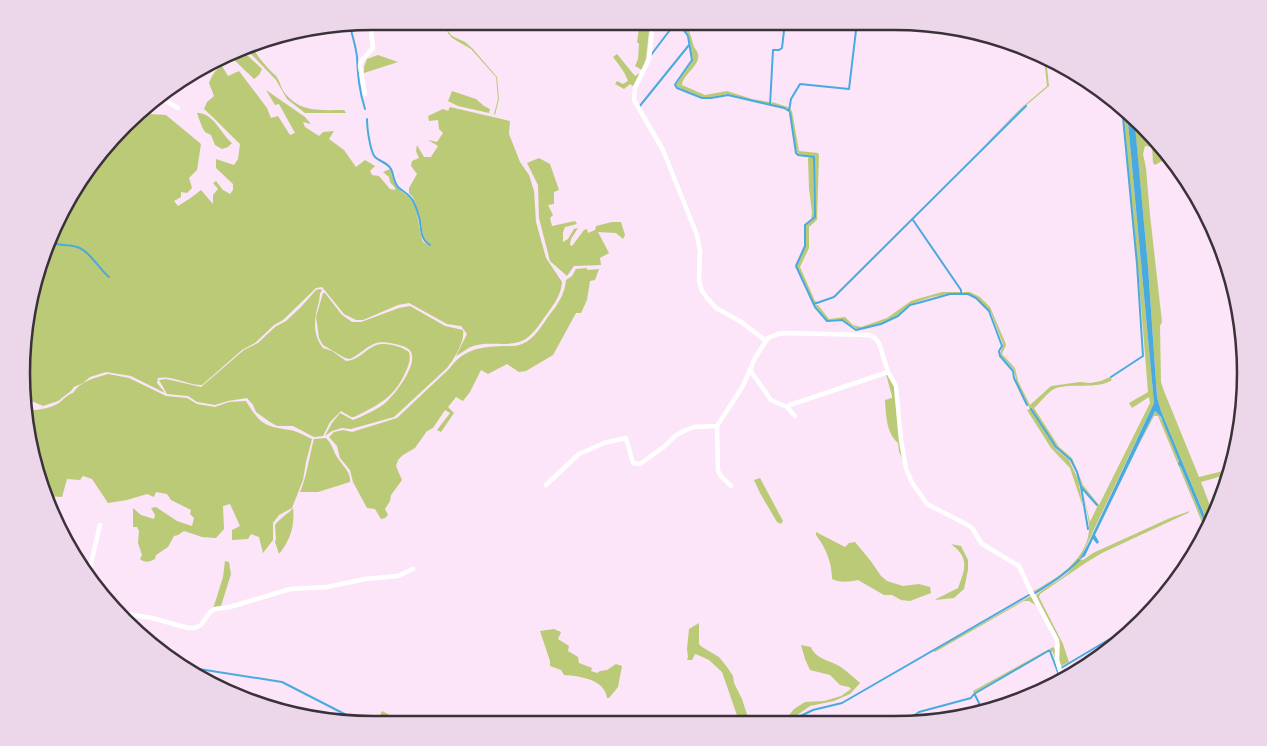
<svg xmlns="http://www.w3.org/2000/svg" width="1267" height="746" font-family="'Open Sans',sans-serif">
<rect width="100%" height="100%" fill="#fce4f9"/>
<path fill="#bbca76" d="M444,21H445L448,31L452,36L465,42L473,49L497,77L499,99L495,115L494,114L498,99L496,77L471,49L452,38L448,33Z
M640,22H650L646,59L642,70L635,66L638,59L639,44L637,42Z
M680,22H683C690,30 691,37 694,47C696,50 697,51 698,54C701,65 683,74 682,85L705,95L727,91L752,99L770,102L769,104L728,94L711,97H702L677,87L676,85L693,60L689,36Z
M252,44C256,56 266,66 275,75C280,80 280,86 284,92C300,113 320,110 344,110L346,113H305L287,99L276,80L251,54L248,46Z
M240,51L246,54L262,69L259,75L254,79L230,56Z
M617,54L635,76L640,73L633,86L630,84L624,89L615,84L617,81L623,84L628,81C625,72 619,65 613,57Z
M378,55L398,62L364,73V67L367,59Z
M1044,58L1046,59L1049,86L1023,108L982,148L1020,109L1047,86Z
M222,66L228,76L239,71L267,108L271,118L278,116L290,135L295,133L279,104L275,105L266,90L305,117L311,124L303,122L305,127L319,136L323,132L334,131L329,139L344,150L356,167L365,160L375,166L370,171L372,175L379,176L390,189L395,190V188L390,182L389,177L383,172L390,169C393,177 393,184 400,190C403,194 409,195 412,200C419,213 418,228 423,242L430,246L431,245L424,241L420,218L413,197L409,193V188L417,174L411,166L412,161L419,158L416,151L417,145L424,157H431L438,146L428,140L437,142L443,133L439,129L438,120L429,121L428,116L443,109L448,111L450,107L510,121L509,134L520,162L529,175L534,191L536,222L546,258L562,282C561,295 554,304 547,314C541,322 535,332 527,338C512,349 490,340 473,346C467,348 462,353 456,356L467,334L461,326L447,324L409,303L398,305L363,320H356L344,314L322,287L316,288L283,320L274,325L255,343L242,350L202,385C187,385 173,375 158,378L157,383L165,393L131,376L106,372L90,377L83,383L74,387L71,391L58,401L43,406L25,398L21,373L40,260L81,177L137,117L150,114L166,115L201,144L197,170L189,178L192,188L187,193L181,192V197L174,201L178,206C186,201 194,196 201,190L213,204V195L218,189L213,183L216,181L223,190L230,194L233,190V184L216,168V159L234,165L238,159L240,144C227,132 217,120 204,109L207,102L214,96L209,83C212,75 215,70 222,66Z
M452,91L476,99L484,106L490,109L489,113L458,106L448,101Z
M772,102L788,107L792,111L799,151L818,153L819,155L817,220L809,227V248L800,267L815,301L818,302L814,304L796,266L806,245V224L815,217V157L798,154L795,145L790,113L788,109L771,104Z
M1122,107L1127,112L1154,403L1080,559L1083,560L1093,553L1170,518L1190,511L1188,513L1102,553L1087,562L1040,594L1039,597L1063,644L1069,662L1061,666L1059,660L1060,644L1036,595C1049,584 1065,579 1075,565L1058,578L1035,592H1032C1056,579 1086,561 1089,531C1090,520 1084,500 1082,488L1090,522L1098,505L1082,487L1077,472L1071,459L1058,448L1030,409L1057,450L1069,460L1078,479L1083,507L1070,468L1051,448L1027,410L1030,409L1017,384L1014,370L1000,355L1003,344L991,313L977,299L969,294L955,293L932,297L911,304L900,314L881,324L857,329L841,319L827,320L815,305H818L829,319L845,317L853,325L861,327L887,318L911,301L917,299L942,292H970L980,297L990,307L1005,342L1006,345L1002,354L1015,368L1018,381L1030,405L1051,386L1080,382L1090,383L1101,381L1110,377L1112,380C1097,390 1071,382 1054,389C1047,393 1040,403 1034,408L1059,447L1072,458L1083,485L1099,505L1150,403L1149,397L1132,408L1129,403L1148,392L1139,281Z
M197,113C213,112 221,134 232,143L228,147L222,149L215,145L211,135L205,132L202,127Z
M1134,118L1143,124L1169,157L1155,165L1153,163L1152,147L1145,146L1143,154L1146,168L1150,215L1162,322L1160,326L1161,382L1164,391L1199,477L1231,469L1229,474L1201,482L1214,516L1209,526L1161,411L1157,397L1148,266Z
M813,157L814,219L811,220L812,213L809,188L808,158Z
M539,158L550,164L559,190L554,192V204L548,205L553,215L550,218L552,226L575,221L577,224L565,227L563,232V242L568,239L574,229L578,228L571,239L570,245L572,246L584,230L587,229L588,233L595,230L596,226L612,222H621L625,235L623,239L616,233L598,232L609,253L600,258L601,265L574,266L567,276L550,261L539,218L538,185L527,163Z
M586,268L588,270L599,269L595,280L590,281L587,300L581,313H576L553,355L526,371L519,372L507,364L488,374L481,370L470,392L463,401L456,397L448,407L454,413L441,432L437,430L450,413L445,410L433,428L427,431L415,448L403,455L398,460L396,466L402,480L391,495L390,501L385,509L388,515L385,518L381,519L375,509L367,508L353,482L350,470L340,458L337,446L329,437L334,432L343,430L352,432L397,418L449,369C464,349 479,347 503,346C509,346 515,347 522,344C535,339 542,325 550,314C559,303 565,293 566,280L572,276L576,269Z
M320,289L322,290C319,294 320,297 319,302C314,318 312,334 323,348L332,351L346,361C357,361 364,351 374,346C384,341 401,346 409,352C411,359 409,364 406,371C394,398 380,404 354,417H351L341,411L330,422L323,436L314,437L293,426H277L270,422L256,412L253,405L247,398L228,401L215,405L197,402L188,396L167,394L159,380L166,379L201,387L244,350L258,343L275,327L286,321L301,307L316,290Z
M323,293H325L342,315L352,322H361L399,308L410,306L445,326L463,330C465,342 454,359 447,368L394,417L351,429L342,428L332,431L325,436L332,423L340,413L353,420C363,416 376,410 384,404C393,397 418,366 411,352C409,348 403,346 399,345C393,343 382,341 376,343C367,346 359,355 350,359L345,358L323,345L319,338L316,317Z
M887,373L895,387L904,463L899,451L898,443C886,433 886,414 885,400L892,398V396L886,374Z
M108,374L129,378L166,396L187,398L197,404L215,407L229,402L246,401C260,424 264,426 290,430C297,431 305,436 312,439L306,462L303,480L292,508L279,515L273,523V540L263,553L259,537L251,534L248,539L232,540V530L240,526L230,504L223,506L224,529L216,538L202,537L184,531L178,535L174,536L168,547L156,555L155,559C149,562 145,563 140,559L142,555L138,543L139,531L137,527H133V508L141,515L154,519L155,515L151,508L156,507L177,521L192,526L194,518L190,514L191,510L171,500L167,494L156,492L154,497L147,494L127,500L108,503L92,479L83,476L80,480L67,479L62,497L45,496L40,486L27,410C37,411 51,408 59,403C64,399 67,395 73,393C80,381 95,378 108,374Z
M1155,411C1164,418 1179,453 1179,464L1181,467L1207,529L1206,532L1158,416H1154L1139,445Z
M326,438C334,446 333,453 339,460C344,467 351,473 350,482L318,492H300C307,476 309,457 314,439Z
M760,478L783,521L781,524L777,522L760,493L754,480Z
M293,508C295,526 290,541 279,554L275,542L276,539L275,525C280,518 287,515 293,508Z
M816,532L845,547L849,543L855,542L870,560L881,576L887,581L903,586L919,584L930,587L931,593L910,601L901,600L892,595H884L858,580C849,582 841,583 832,579C832,563 826,548 816,535Z
M951,544L961,546L968,560V570L964,589L954,598L934,600L958,588C965,569 970,558 951,544Z
M225,561L229,562L231,574L221,606L213,609L223,577Z
M1031,596L1037,606L1029,601H1024L935,652L933,651Z
M699,623V644L702,647L719,657L727,667L733,676L734,683L742,699L750,724H740L722,672L709,660L698,655L695,654L692,660H687L688,657L687,649L689,629Z
M554,629L561,632L558,639L569,646L568,651L578,657L579,663L592,668L591,671L597,673L600,671L607,670L616,664L622,666L618,687L609,698H607C605,679 579,676 564,675L561,670L550,666V661L540,631Z
M801,645L811,647C815,659 832,661 841,667C848,672 854,678 860,683L850,694L834,701L810,706L793,718L781,724H770L786,719L794,709L805,702L824,701L841,696L851,689L849,687L840,685L830,675L810,670L805,659Z
M1053,647L1055,649L1056,662L1053,652L1049,650L974,693L973,691Z
M382,711L407,724H376Z"/>
<path fill="#49aadf" d="M1127,112L1134,118L1135,126L1148,266L1157,397L1161,411L1209,526L1207,529L1181,467L1178,464L1179,461L1161,417L1155,411L1095,535L1099,542L1097,544L1093,539L1085,556L1079,560L1088,544L1154,403Z"/>
<g fill="none" stroke-linecap="round" stroke-linejoin="round">
<path stroke="#49aadf" stroke-width="2" d="M678,22L688,36L692,60L676,83L675,85L677,88L702,98H711L728,95L784,108L789,111L791,99L800,84L849,89L857,22
M350,25C352,36 356,46 357,57C358,76 359,90 365,109
M651,55L676,22
M770,105L773,50H779L782,48L785,22
M639,107L689,45
M790,113L796,153L798,155L814,157V158L815,217L805,225V246L796,266L815,307L827,321L842,320L856,330L881,324L898,316L910,305L918,303L950,294H968L976,298L989,311L1002,346L999,351L1000,356L1013,371L1014,378L1027,405
M367,119C367,128 370,151 375,157C380,162 387,162 391,169C394,175 393,181 398,187C404,193 411,194 414,203C416,207 418,213 419,217C422,228 419,238 430,245
M913,220L961,290V294
M49,242C58,246 67,244 77,247C90,251 99,269 109,277
M814,304L834,297L1026,106
M1111,377L1143,356L1137,264L1122,107
M1031,409L1056,447L1071,460L1077,472L1081,487L1088,529
M1081,487L1097,505
M1035,593C1051,583 1066,574 1079,560
M180,666L282,682L364,724
M1061,668L1140,621
M975,695L983,711
M784,724L813,710L842,703L1029,595
M902,724L919,712L971,698L974,694L1048,651H1050L1060,678"/>
<path stroke="#fff" stroke-width="4.5" d="M653,22L649,59L635,88L634,100L663,150L697,235L700,251L699,281L702,291L707,298L716,308L740,321L766,341
M365,94L360,66L361,61L373,48L370,22
M157,96L178,108
M750,370L771,400L787,407L795,416
M787,407L790,405L888,372
M546,485L579,454L604,443L626,438L633,463L640,464L665,446L675,436L684,431L694,427L717,426
M731,486L721,476L718,471L717,426L743,386L755,358L768,338L778,334L786,333L869,335L874,337L879,343L888,372L896,386L901,440L906,468L911,481L927,504L966,524L972,528L982,544L1019,566L1031,592L1057,640V660L1063,681
M88,576L100,525
M121,613L152,618L188,628H195L201,625L210,612L215,609L230,607L290,589L327,587L365,579L398,576L413,569"/>
</g>
<path d="M0 0H1267V746H0ZM373 30H894A343 343 0 0 1 1237 373V373A343 343 0 0 1 894 716H373A343 343 0 0 1 30 373V373A343 343 0 0 1 373 30Z" fill="#ecd6ea" fill-rule="evenodd"/>
<path fill="none" stroke="#3a3139" stroke-width="2.5" d="M373 30H894A343 343 0 0 1 1237 373V373A343 343 0 0 1 894 716H373A343 343 0 0 1 30 373V373A343 343 0 0 1 373 30Z"/>
</svg>
